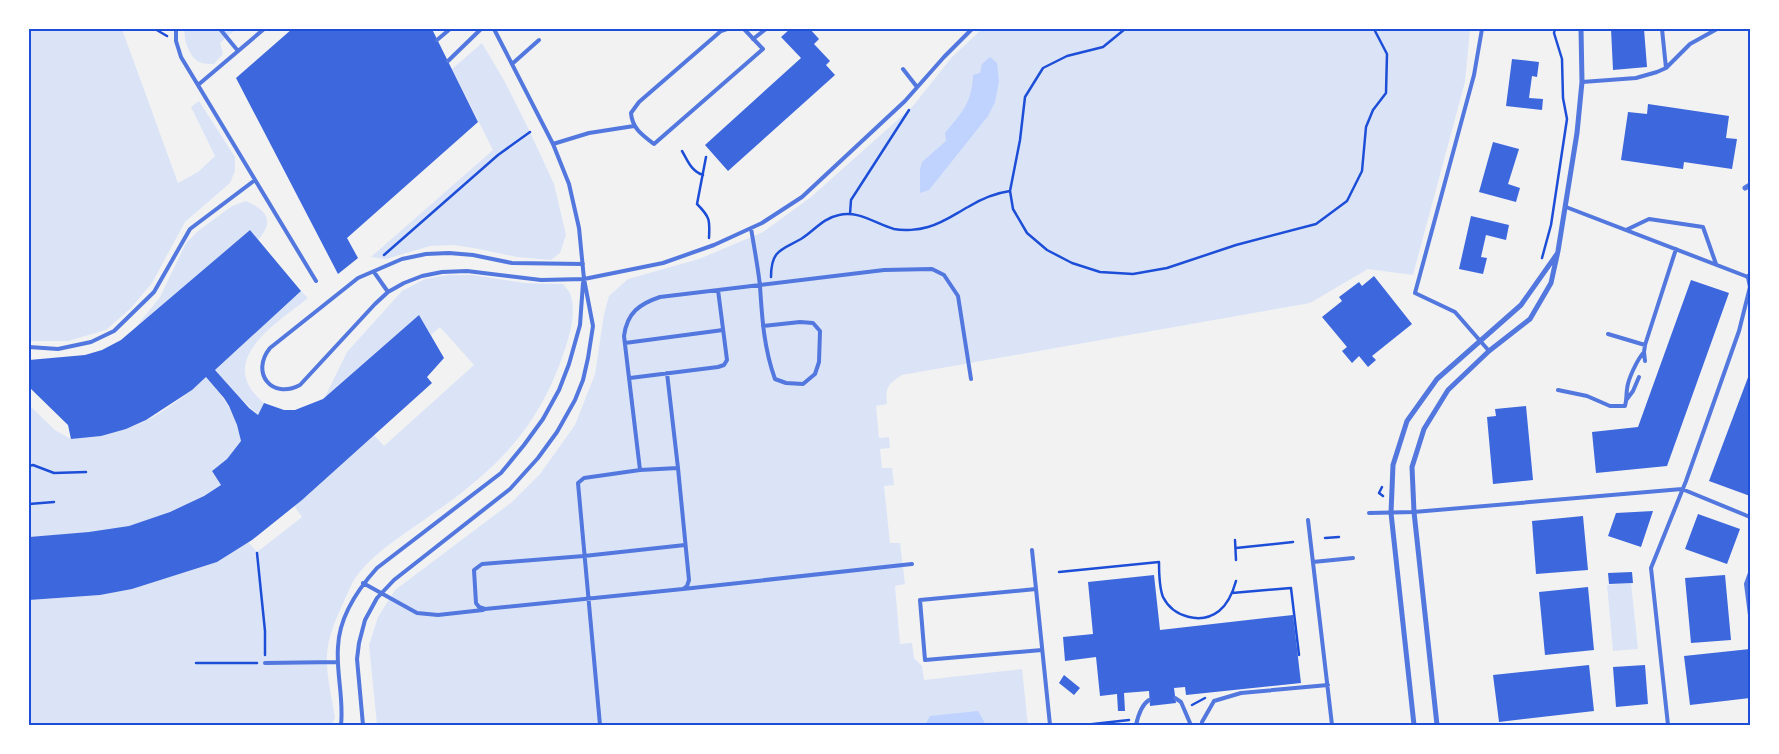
<svg xmlns="http://www.w3.org/2000/svg" width="1779" height="754" font-family="Jost,sans-serif">
<rect width="100%" height="100%" fill="#f2f2f2"/>
<path fill="#dbe4f7" d="M29,29H122L178,183L198,172L215,156L191,107L199,101L235,157V171L230,183L185,222L152,283L131,308L106,330L68,341H29Z
M185,29H236L220,43L223,54L214,64C207,64 200,64 195,59C188,53 183,37 185,29Z
M982,29H1470L1465,82L1413,275L1368,269L1310,303L902,375C888,384 885,387 887,404L876,406L879,438L889,437L890,448L880,449L882,468H892L894,485L884,486L890,543H900L905,584L895,586L900,644L912,643L914,658L922,666L924,680L1022,669L1028,725H377L369,645L378,617L395,590L512,502L540,474L575,425L595,374L604,314L609,296L628,279L699,259L763,232L811,197L912,107L952,57Z
M482,43L505,82L530,132L554,184L566,235L560,253L551,260L517,257L474,248L453,245L430,246L386,259L371,257L493,150L452,69Z
M246,201C267,210 275,221 258,240L250,230L132,332L160,297L186,243L198,231L232,206Z
M448,275H473L525,283L563,284C566,288 570,292 571,296C576,314 570,335 564,352C538,429 497,469 431,515C405,534 375,551 356,577C351,584 348,593 344,601C337,617 328,636 327,655C326,676 332,697 335,718L331,725H29V600L100,595L132,589L217,562L248,542L257,552L302,517L294,506L374,435L384,446L474,365L440,327L431,335L419,315L325,397L347,352L402,291L425,279Z
M301,291L308,298C284,318 226,352 251,389C254,394 260,399 264,403L258,415L239,397L215,370Z
M206,377C226,400 234,411 241,441L227,459L212,471L221,485C194,503 161,517 129,526C97,534 62,534 29,537V405L55,430L71,439C89,436 107,434 125,429C155,420 183,398 206,377Z
M1631,583L1638,649L1613,651L1607,585Z"/>
<path fill="#bfd3fe" d="M990,57L997,63L999,81L995,102L988,116L929,190L920,193V169L922,162L946,141L945,133C962,112 972,104 973,75L980,73L982,64Z
M978,711L986,725H925L930,716Z"/>
<path fill="#3d67dc" d="M292,29H432L478,122L347,238L358,258L338,274L236,78Z
M790,29H810L819,39L814,44L830,61L826,65L835,75L728,171L705,145L801,58L781,37Z
M1611,29H1644L1647,67L1613,70Z
M1512,59L1539,62L1537,77L1532,76L1529,98L1543,99L1542,110L1506,106Z
M1648,104L1729,116L1726,138L1737,139L1732,169L1684,162L1683,169L1621,160L1628,112L1647,114Z
M1493,142L1519,149L1508,184L1520,188L1516,202L1479,192Z
M1471,216L1509,225L1506,240L1486,235L1481,257L1487,258L1483,274L1459,269Z
M250,230L301,291L215,370L249,408L258,415L264,403L284,410H295L323,399L419,315L444,358L427,377L432,383L302,500L252,540L217,562L132,589L100,595L29,600V537L89,532L129,526L170,512L204,496L221,485L212,471L227,459L241,441L237,425L229,406L224,398L206,377L192,390L146,420L126,429L101,436L71,439L68,425L29,387V360L85,355L102,350L121,340Z
M1374,276L1412,324L1372,356L1376,360L1368,367L1359,356L1352,363L1342,351L1347,347L1322,317L1342,301L1339,297L1359,282L1362,286Z
M1691,280L1729,293L1667,466L1596,473L1592,432L1638,427Z
M1750,372V496L1709,481Z
M1526,406L1533,480L1493,484L1487,417L1496,416L1495,409Z
M1653,511L1641,547L1608,536L1616,513Z
M1698,514L1740,529L1727,564L1685,549Z
M1583,516L1588,570L1536,574L1532,521Z
M1632,572L1633,583L1609,584L1608,573Z
M1154,575L1160,630L1293,615L1301,683L1186,695L1185,687L1174,688L1176,703L1150,706L1149,691L1124,693L1125,711H1118L1117,694L1100,696L1096,657L1065,661L1063,637L1093,634L1088,582Z
M1725,575L1731,640L1691,643L1685,578Z
M1588,587L1594,650L1545,655L1539,592Z
M1750,649V698L1690,705L1684,656Z
M1589,665L1594,711L1499,722L1493,675Z
M1645,665L1648,704L1616,707L1613,667Z
M1064,675L1080,688L1074,695L1059,683Z"/>
<g fill="none" stroke-linecap="round" stroke-linejoin="round">
<path stroke="#1d4ed8" stroke-width="2.5" d="M155,29L167,36
M1125,29L1103,47L1067,56L1043,68L1025,97L1020,140L1010,191L1013,209L1027,233L1047,250L1072,263L1100,272L1133,274L1167,268L1236,245L1316,224L1347,201L1362,171L1366,127L1373,110L1386,93L1387,54L1374,29
M682,151C688,161 691,171 703,175
M706,157L697,204C710,217 710,220 709,238
M850,214L851,200L909,110
M384,255L498,155L530,132
M1542,258L1551,225L1567,119L1563,98L1562,59L1554,33L1555,29
M771,277C771,250 781,250 801,239C814,231 823,218 839,215C858,210 876,224 894,229C904,231 918,230 928,227C943,223 955,214 968,207C981,199 996,193 1010,191
M29,466L33,465L54,473L86,472
M1382,487L1379,493L1383,496
M29,504L54,502
M1325,538L1339,537
M1235,540L1236,560
M1236,548L1293,542
M257,553L265,631V655
M1059,572L1159,562C1159,573 1159,587 1163,597C1173,617 1201,625 1219,611C1229,603 1233,592 1236,581
M1232,593L1291,588L1299,655
M196,663H257
M1192,705L1205,698
M1084,725L1129,720"/>
<path stroke="#5277de" stroke-width="4" d="M176,29V41L181,57L316,281
M220,29L238,51
M727,29L721,31L639,102L631,113C632,128 642,135 654,144L763,49L744,29
M1482,29L1474,75L1415,293L1455,312L1489,351
M1662,29L1666,68
M753,39L766,29
M437,40L450,29
M448,61L481,29
M512,64L539,40
M903,69L917,87
M1582,82L1636,78L1657,72L1666,68L1690,44L1717,29
M198,85L264,29
M553,144L589,133L634,126
M1566,207L1748,277L1750,287L1739,331L1686,481L1651,568L1668,725
M751,228C754,247 758,267 760,286C762,318 764,349 775,379L786,383L803,384L815,374L819,362L820,331L813,323L800,322L763,326
M1626,230L1649,219L1703,227L1716,264
M583,264L512,263L473,255L449,253L426,254L402,259L358,278L270,348C250,373 272,400 300,385L375,304L388,292L404,283L422,276L442,272L467,271L541,280L584,279L663,263L714,245L762,223L802,197L905,101L944,57L972,29
M374,272L388,292
M1608,334L1645,345
M625,343L723,330
M29,347L58,349L91,342L114,331L154,292L190,229L255,180
M1645,361L1644,352L1645,345L1676,249
M667,373L678,468
M630,378L718,367L724,365L727,360L718,290
M1558,390L1587,396L1610,406H1625C1627,399 1626,396 1627,389C1628,379 1637,360 1644,352
M1627,399L1633,391L1639,377
M640,470L678,468L689,580L687,586L683,589L485,609L479,607L476,603L474,570L482,564L584,556L685,545
M1369,513L1414,512L1682,489L1750,517
M1308,520L1332,725
M1032,550L1050,725
M1313,562L1353,558
M1750,573L1746,584L1750,615
M363,583L417,613L438,615L483,610
M683,589L912,564
M1036,589L920,600L925,660L1042,650
M265,663L338,662
M1175,698L1181,702L1190,723
M1202,722L1214,701L1241,693L1328,685
M341,725C344,699 336,673 338,647C339,618 358,589 377,568L501,473L524,445L543,419L559,390L569,364L580,325L583,283
M363,725L357,659L359,643L365,620L377,598L394,580L510,489L538,458L557,432L575,400L583,380L588,358L593,326L584,279L579,228L569,184L553,144L494,29
M600,725L578,483L584,478L640,470L624,336C627,313 639,304 660,297L884,270L932,269L944,275L958,296L971,379
M1136,725C1138,716 1141,705 1149,700"/>
<path stroke="#5277de" stroke-width="5" d="M1745,188L1750,185
M1748,277L1750,275
M1414,725L1391,513L1393,465L1407,421L1437,379L1521,305L1557,254
M1437,725L1414,512L1412,467L1424,429L1448,390L1489,351L1530,319L1551,283L1558,251L1577,133L1582,82L1581,29"/>
</g>
<rect width="1779" height="754" fill="none" stroke="#ffffff" stroke-width="60"/>
<rect x="30" y="30" width="1719" height="694" fill="none" stroke="#1d4ed8" stroke-width="2"/>
</svg>
